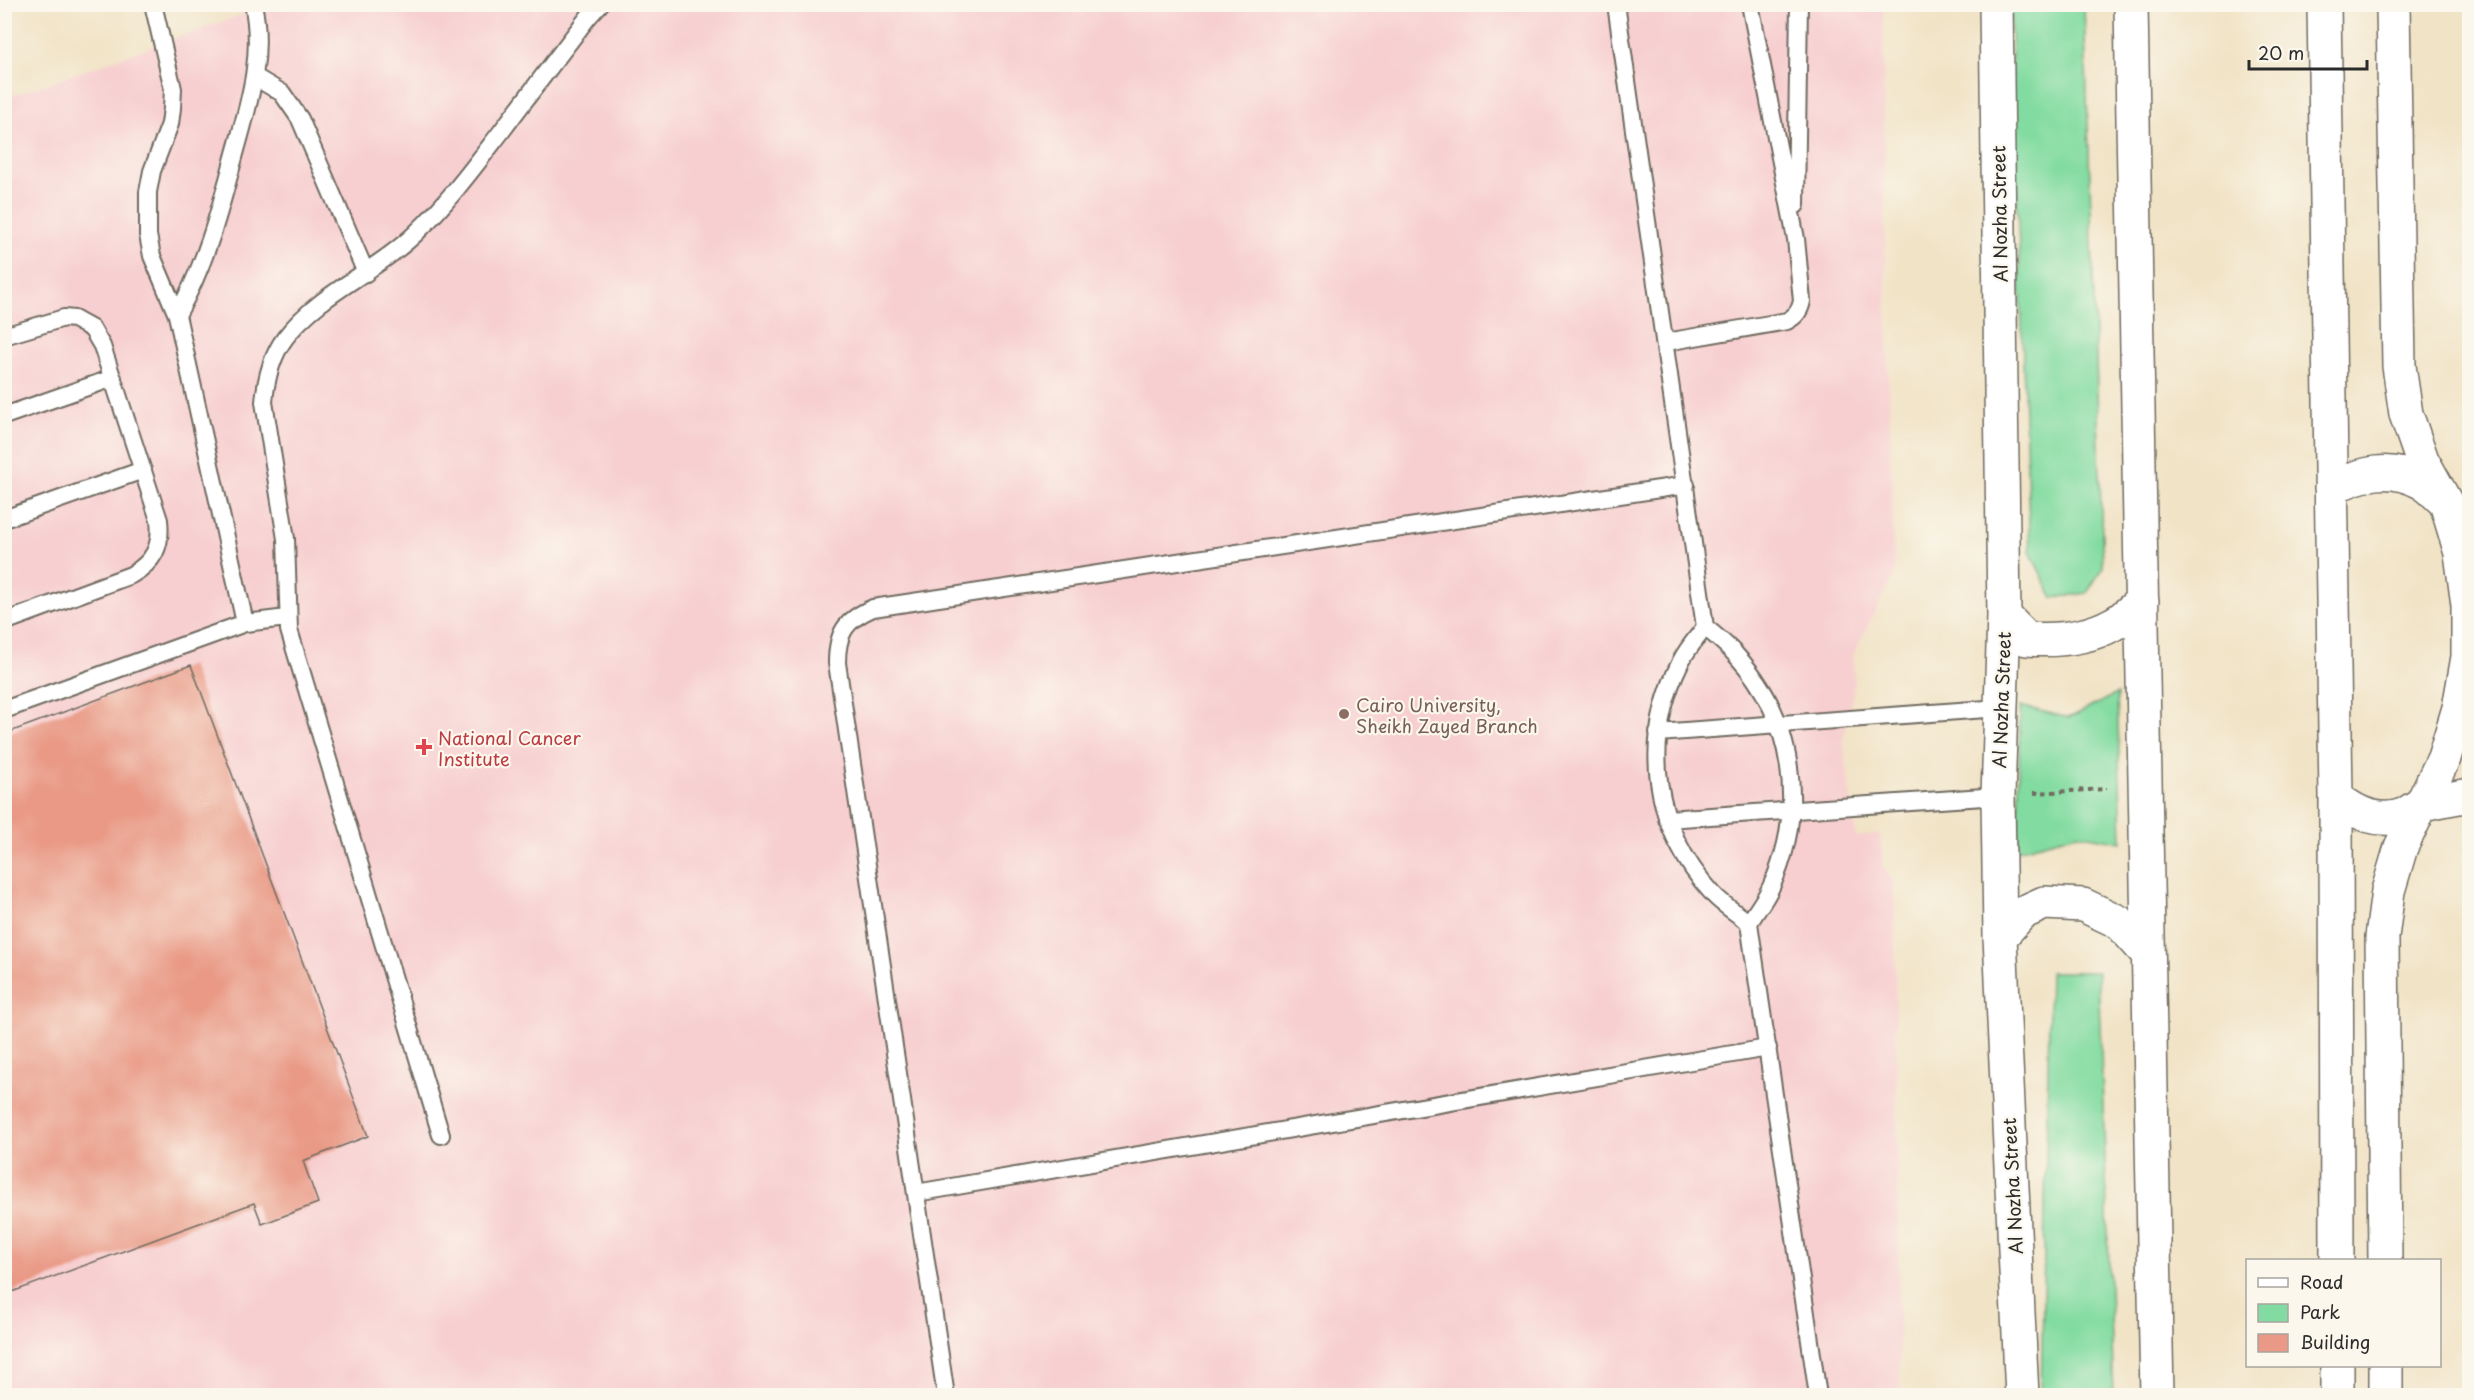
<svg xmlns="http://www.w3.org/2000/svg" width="2474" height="1400" font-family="'Playpen Sans',sans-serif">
<rect width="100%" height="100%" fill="#fbf7ec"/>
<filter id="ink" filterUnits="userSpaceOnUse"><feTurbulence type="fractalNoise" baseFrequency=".0167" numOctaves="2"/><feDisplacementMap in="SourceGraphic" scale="12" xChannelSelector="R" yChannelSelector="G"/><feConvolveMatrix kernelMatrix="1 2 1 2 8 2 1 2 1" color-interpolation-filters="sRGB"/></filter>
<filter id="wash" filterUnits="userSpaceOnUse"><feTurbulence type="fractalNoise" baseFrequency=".008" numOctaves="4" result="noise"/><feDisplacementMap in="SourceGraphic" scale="24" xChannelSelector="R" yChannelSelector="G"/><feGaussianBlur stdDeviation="1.35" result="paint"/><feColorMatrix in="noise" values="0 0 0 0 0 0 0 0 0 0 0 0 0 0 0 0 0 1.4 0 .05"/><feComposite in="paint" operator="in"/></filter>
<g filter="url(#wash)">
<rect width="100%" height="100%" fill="#f1e3c6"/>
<path fill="#f7cfd0" d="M272,4L1883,5L1885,250L1894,574L1853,655L1854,688L1843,740L1856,837L1880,833L1883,868L1894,881L1900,1395H5L4,99Z"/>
<path fill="#82dba0" stroke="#568366" stroke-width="1.5" d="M2010,5H2084L2103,567L2087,593L2053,598L2030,552Z
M2117,694L2122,842L2077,834L2018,850L2020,706L2069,718Z
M2050,972H2098L2114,1395H2041Z"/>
<g id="blocks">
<path fill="#e99985" d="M191,665L368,1136L303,1161L318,1203L262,1224L254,1203L4,1295V734Z"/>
</g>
</g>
<g filter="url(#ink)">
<use href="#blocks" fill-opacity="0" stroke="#706b61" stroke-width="1.5"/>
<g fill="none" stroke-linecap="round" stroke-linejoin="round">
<g stroke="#706b61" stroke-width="20">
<path id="service" d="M153,4L173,89L172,108L170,124L152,171L148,192V235L152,256L177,315L245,623
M1616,4L1705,627C1716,636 1727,645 1736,655C1794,718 1807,810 1771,887C1765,900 1756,911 1749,923L1818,1396
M255,77L282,93L300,119L366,273
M1796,205L1799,4
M177,315C205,265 218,217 233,161C247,109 265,58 253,4
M4,336L64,318L74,319L92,329L102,346L159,520C162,546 154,562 131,575L4,622
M1666,342L1787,321C1796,316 1800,311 1802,301L1796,239L1750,4
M4,416L113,378
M4,519L143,470
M1705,627C1697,638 1687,649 1681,661C1641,741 1652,827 1713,894C1723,905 1737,913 1749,923
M4,710L245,623L287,618
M1658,733L2000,708
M1667,819L1998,796
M441,1135L289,630L286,539L264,402C266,379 271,357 285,338C319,293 376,272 416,233C448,202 474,167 501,132C530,93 560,54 589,16L600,4
M916,1193L1768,1048
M946,1396L837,663C837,633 845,620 873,608L1686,485"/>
</g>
<g stroke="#706b61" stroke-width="36">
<path id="minor" d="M2324,4L2336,797L2337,1260
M2331,488C2362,473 2389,465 2421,482C2429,486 2436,494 2443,500
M2336,797C2355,813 2380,825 2406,814C2411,811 2416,806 2422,805C2437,800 2454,798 2470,795
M2385,1260L2382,937L2388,891L2401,847L2444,758L2459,708L2468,657V605L2461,553L2446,503L2422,460L2406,414L2399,366L2393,4
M2337,1366V1396
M2386,1366V1396"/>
</g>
<g stroke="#706b61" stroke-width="36">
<path id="secondary" d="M1996,4L2004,616L1998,796L2000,937L2022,1396
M2131,4C2140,468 2145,932 2157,1396
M2004,616L2027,639C2056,641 2088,638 2113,624C2124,619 2133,608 2142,601
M2000,937L2022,913L2044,903L2083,905L2119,922L2146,952"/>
</g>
<path stroke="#706b61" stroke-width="4" stroke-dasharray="4.5 4.5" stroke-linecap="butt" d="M2034,793L2107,789"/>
<use href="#service" stroke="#fff" stroke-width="16"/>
<use href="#minor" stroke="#fff" stroke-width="33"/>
<use href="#secondary" stroke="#fff" stroke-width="33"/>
</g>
</g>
<circle fill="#8d6e63" stroke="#fbf7ec" stroke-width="2" cx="1344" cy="714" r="6"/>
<path fill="#e0444e" stroke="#fbf7ec" stroke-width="2" d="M421 738h6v6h6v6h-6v6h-6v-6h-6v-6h6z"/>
<g text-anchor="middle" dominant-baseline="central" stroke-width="4.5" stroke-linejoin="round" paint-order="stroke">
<g font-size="18" fill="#2b2b2b" stroke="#fbf7ec">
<text transform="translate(1999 214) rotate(-91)">Al Nozha Street</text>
<text transform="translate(2001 700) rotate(-88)">Al Nozha Street</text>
<text transform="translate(2012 1186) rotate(-93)">Al Nozha Street</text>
</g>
<g font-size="18" fill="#785e54" stroke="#fbf7ec" text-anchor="start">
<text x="1356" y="704">Cairo University,<tspan x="1356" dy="21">Sheikh Zayed Branch</tspan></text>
</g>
<g font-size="18" fill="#be3a42" stroke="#fbf7ec" text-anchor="start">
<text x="438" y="737">National Cancer<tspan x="438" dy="21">Institute</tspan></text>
</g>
</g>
<rect width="2474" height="1400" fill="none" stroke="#fbf7ec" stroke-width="24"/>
<rect x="2246" y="1259" width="195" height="108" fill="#fbf7ec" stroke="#a8a59f" stroke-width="1.5"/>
<rect x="2258" y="1278" width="30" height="9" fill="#ffffff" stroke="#a8a59f" stroke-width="1.5"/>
<text x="2300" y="1289" font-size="18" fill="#2b2b2b">Road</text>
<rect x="2258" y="1304" width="30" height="18" fill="#82dba0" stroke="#a8a59f" stroke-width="1.5"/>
<text x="2300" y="1319" font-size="18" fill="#2b2b2b">Park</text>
<rect x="2258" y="1334" width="30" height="18" fill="#e99985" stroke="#a8a59f" stroke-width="1.5"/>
<text x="2300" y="1349" font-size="18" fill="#2b2b2b">Building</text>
<path d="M2249 60v9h118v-9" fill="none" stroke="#2b2b2b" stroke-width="3"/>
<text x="2258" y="60" font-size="18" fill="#2b2b2b" stroke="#fbf7ec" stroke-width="4.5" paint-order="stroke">20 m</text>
</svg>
